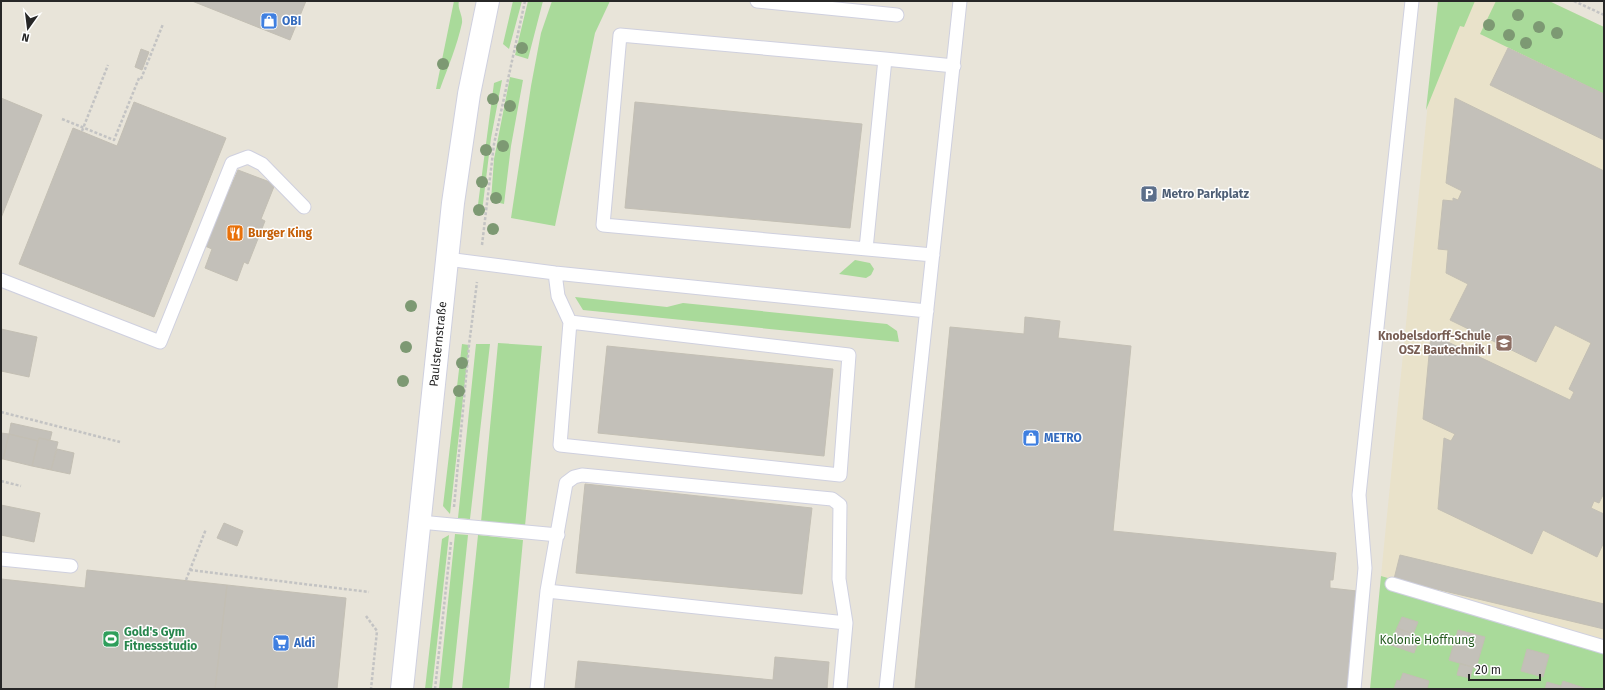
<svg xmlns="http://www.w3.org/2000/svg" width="1605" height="690" font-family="'Fira Sans',sans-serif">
<rect width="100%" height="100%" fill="#e8e4d9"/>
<path fill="#e9e2ca" d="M1438,1H1549L1604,27V641L1381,576Z"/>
<path fill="#a9da9a" d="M454,1H459C457,9 463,15 462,23C457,46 448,67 440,89H436Z
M513,1H522L509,49L503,44Z
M528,1H543L528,59L515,55Z
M552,1H610L595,33L555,226L511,218L531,86L541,33Z
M1438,1H1475L1464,27L1460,26L1426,110Z
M1496,1H1549L1604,27V94L1480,34Z
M510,77L523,80L511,146L504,204L491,201L494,159Z
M502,80L491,138L482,212H477L494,83Z
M855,260L870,263L874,269L871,275L866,278L839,274Z
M575,297L667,307L683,303L887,324L897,331L899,342L583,310Z
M498,343L542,346L525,526L481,522Z
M462,344L469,345L450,514L443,506Z
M476,344H490L470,519L458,518Z
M455,534L468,535L452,689H439Z
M449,535L432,689H425L442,539Z
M478,535L523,540L509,689H462Z
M1381,576L1604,641V689H1370Z"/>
<path fill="#c3c0b9" stroke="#c3bfb4" d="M192,1H306L290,40Z
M1508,48L1604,94V140L1490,85Z
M141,49L149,52L142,70L135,67Z
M1,98L42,115L1,218Z
M1455,98L1604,171V493L1599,503L1594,501L1591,508L1604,514V542L1597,557L1543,530L1532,554L1438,509L1444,438L1451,441L1455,434L1423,419L1431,334L1570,400L1574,392L1569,389L1591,343L1555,325L1536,362L1450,320L1468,284L1446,273L1448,250L1438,249L1443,200L1453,201V198L1458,200L1462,191L1446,183Z
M134,102L226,138L154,317L19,264L73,128L117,146Z
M635,102L862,124L850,228L625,208Z
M238,170L275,184L261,219L265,221L248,264L244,262L237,281L205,268L212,249L205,246Z
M1025,317L1060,321L1058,338L1131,346L1113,531L1336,553L1333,580H1330V588L1357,591L1347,689H915L950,327L1024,334Z
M1,329L37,337L29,377L1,371Z
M607,346L833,369L824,456L598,433Z
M11,423L52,432L50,440L39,438L38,441L9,434Z
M1,433L9,434L3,459H1Z
M9,434L38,441L32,466L3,459Z
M39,438L58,442L51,470L32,466Z
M57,449L74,453L70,474L51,470Z
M585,484L812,508L802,594L576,573Z
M1,505L40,513L34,542L1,535Z
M224,523L243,531L237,546L217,538Z
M1400,555L1604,604V629L1394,579Z
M87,570L227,585L215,689H1V579L85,588Z
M227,585L346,598L337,689H215Z
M1402,617L1418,622L1413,634L1397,628Z
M1397,628L1420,637L1414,653L1391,645Z
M1458,630L1485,637L1476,668L1449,660Z
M1527,649L1549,655L1543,677L1521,671Z
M775,657L829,662L827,689H575L578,661L773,680Z
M1460,664L1473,667L1470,678L1457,675Z
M1403,673L1429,681L1427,689H1394L1397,680L1400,681Z
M1563,681L1587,689H1560Z
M1547,682L1561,686L1560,689H1545Z"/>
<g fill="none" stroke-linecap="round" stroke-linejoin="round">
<g stroke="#cfd0df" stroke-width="15">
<path id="service" d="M757,1L897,15
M885,59L954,66
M866,249L885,59L620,35L603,225L933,255
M447,259L555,273L927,311
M555,273L558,296L570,322L849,355L840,475L560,445L570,322
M1,280L160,342L232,163L248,157L262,164L304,207
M420,522L558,535
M1,559L71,566
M1392,584L1604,647
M547,591L846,623
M537,689L547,591L566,483L574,477L582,475L832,499L840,505L839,579L846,623L840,689
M886,689L960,1
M1354,689L1365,568L1359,495L1412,1"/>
</g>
<g stroke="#cfd0df" stroke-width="24">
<path id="secondary" d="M402,689L453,203L469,94L488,1"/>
</g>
<path stroke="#c3c3c3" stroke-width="2.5" stroke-dasharray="3 2" stroke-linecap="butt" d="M1574,1L1604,15
M141,79L163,24
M62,119L114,140L139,78
M82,131L108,65
M482,245L494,144L525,1
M1,412L120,442
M1,481L21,486
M454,507L469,345L477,282
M190,570L369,592
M186,580L206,529
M366,616L377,631L371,689
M435,689L451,542"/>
<use href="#service" stroke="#fff" stroke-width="13"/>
<use href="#secondary" stroke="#fff" stroke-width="22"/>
</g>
<g fill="#7d9973">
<circle cx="1518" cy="15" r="6"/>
<circle cx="1489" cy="25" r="6"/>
<circle cx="1539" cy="27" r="6"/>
<circle cx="1557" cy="33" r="6"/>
<circle cx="1509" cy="35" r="6"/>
<circle cx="1526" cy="43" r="6"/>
<circle cx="522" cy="48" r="6"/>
<circle cx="443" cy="64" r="6"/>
<circle cx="493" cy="99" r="6"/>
<circle cx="510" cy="106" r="6"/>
<circle cx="503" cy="146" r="6"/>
<circle cx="486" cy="150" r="6"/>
<circle cx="482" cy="182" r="6"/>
<circle cx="496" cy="198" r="6"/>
<circle cx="479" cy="210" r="6"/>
<circle cx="493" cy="229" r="6"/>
<circle cx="411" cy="306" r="6"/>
<circle cx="406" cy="347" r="6"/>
<circle cx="462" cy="363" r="6"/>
<circle cx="403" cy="381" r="6"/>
<circle cx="459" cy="391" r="6"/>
</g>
<defs>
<g id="shop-square" transform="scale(0.9)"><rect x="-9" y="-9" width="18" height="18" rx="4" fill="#3f7fe0" stroke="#fff"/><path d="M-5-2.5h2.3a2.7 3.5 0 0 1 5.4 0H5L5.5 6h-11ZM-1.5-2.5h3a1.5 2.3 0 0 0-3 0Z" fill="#fff"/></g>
<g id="parking-square" transform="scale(0.9)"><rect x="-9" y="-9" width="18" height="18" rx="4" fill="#5c6f8a" stroke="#fff"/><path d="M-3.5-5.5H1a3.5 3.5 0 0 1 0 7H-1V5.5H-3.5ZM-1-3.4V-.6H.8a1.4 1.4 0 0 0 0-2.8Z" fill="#fff"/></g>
<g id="restaurant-square" transform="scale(0.9)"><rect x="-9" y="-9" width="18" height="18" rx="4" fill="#e8710a" stroke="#fff"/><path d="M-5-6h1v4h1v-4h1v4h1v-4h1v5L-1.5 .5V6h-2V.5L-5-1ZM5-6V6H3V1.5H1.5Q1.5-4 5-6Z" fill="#fff"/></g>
<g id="school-square" transform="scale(0.9)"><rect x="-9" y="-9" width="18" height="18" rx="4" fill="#8d6e63" stroke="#fff"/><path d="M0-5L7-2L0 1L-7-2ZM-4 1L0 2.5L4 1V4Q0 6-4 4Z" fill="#fff"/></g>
<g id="stadium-square" transform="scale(0.9)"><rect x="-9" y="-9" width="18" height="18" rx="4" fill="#2e9e5b" stroke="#fff"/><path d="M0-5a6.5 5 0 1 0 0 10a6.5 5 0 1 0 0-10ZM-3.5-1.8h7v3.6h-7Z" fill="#fff"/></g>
<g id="supermarket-square" transform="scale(0.9)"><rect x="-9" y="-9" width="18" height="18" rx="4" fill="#3f7fe0" stroke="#fff"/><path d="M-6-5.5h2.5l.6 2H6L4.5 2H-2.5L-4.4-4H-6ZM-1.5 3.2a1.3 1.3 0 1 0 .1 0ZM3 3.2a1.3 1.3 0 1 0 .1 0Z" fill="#fff"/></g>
</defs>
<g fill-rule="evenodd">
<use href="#shop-square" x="269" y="21"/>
<use href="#parking-square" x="1149" y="194"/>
<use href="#restaurant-square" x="235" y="233"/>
<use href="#school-square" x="1504" y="343"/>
<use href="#shop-square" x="1031" y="438"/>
<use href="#stadium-square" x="111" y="639"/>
<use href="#supermarket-square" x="281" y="643"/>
</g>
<g text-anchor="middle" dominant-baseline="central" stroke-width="3" stroke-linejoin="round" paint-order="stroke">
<g font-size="12" font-weight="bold" fill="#366cbe" stroke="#fff" text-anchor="start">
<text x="282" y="21">OBI</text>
<text x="1044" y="438">METRO</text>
<text x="294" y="643">Aldi</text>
</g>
<g font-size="12" font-weight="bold" fill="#4e5e75" stroke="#fff" text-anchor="start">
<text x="1162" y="194">Metro Parkplatz</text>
</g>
<g font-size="12" font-weight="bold" fill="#c56008" stroke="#fff" text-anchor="start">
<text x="248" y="233">Burger King</text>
</g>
<g font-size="12" font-weight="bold" fill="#785e54" stroke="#fff" text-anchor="end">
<text x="1491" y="336">Knobelsdorff-Schule<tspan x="1491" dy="14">OSZ Bautechnik I</tspan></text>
</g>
<g font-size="12" fill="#272727" stroke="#fff">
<text transform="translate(438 344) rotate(-84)">Paulsternstraße</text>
</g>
<g font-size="12" font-weight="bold" fill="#27864d" stroke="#fff" text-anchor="start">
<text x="124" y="632">Gold's Gym<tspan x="124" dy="14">Fitnessstudio</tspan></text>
</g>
<g font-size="12" fill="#255b1f" stroke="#fff">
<text x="1427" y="640">Kolonie Hoffnung</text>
</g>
</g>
<rect width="1605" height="690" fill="none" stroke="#272727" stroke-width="4"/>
<g transform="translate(28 28) rotate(194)" stroke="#ffffff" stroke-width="3" paint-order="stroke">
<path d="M0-3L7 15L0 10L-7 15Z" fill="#272727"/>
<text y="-6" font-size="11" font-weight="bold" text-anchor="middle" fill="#272727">N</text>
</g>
<path d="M1469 674v6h71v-6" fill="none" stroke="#272727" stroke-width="2"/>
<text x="1475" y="674" font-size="12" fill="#272727" stroke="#ffffff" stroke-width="3" paint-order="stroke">20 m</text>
</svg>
